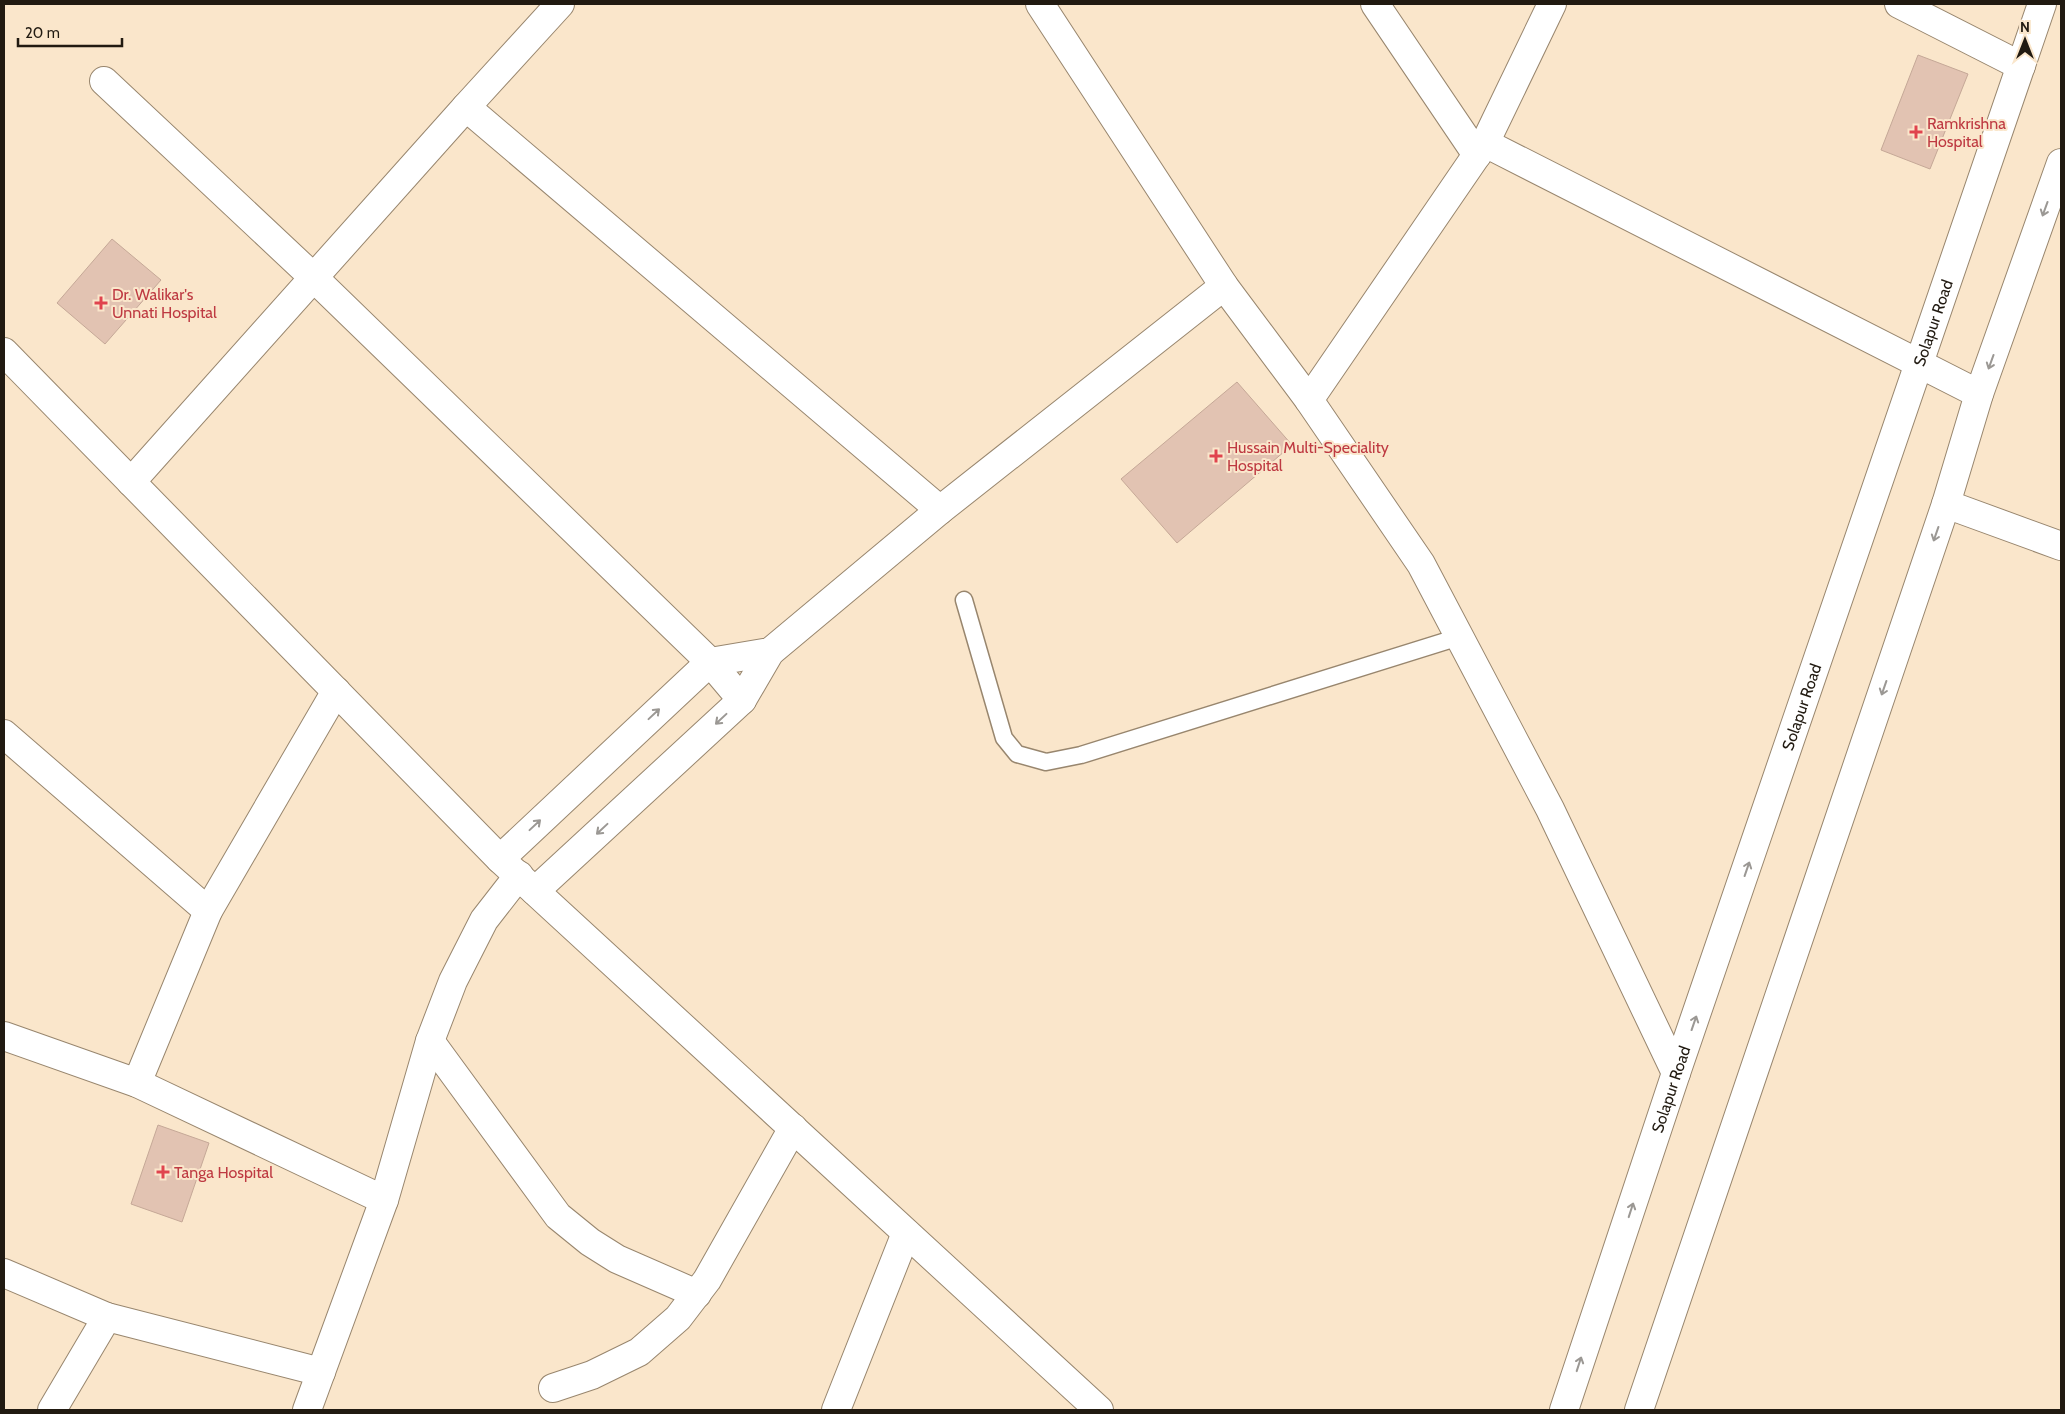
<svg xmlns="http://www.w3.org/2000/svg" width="2065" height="1414" viewBox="0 0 2065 1414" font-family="Cabin,sans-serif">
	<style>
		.building { fill: #e2c3b2; stroke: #c5a897 }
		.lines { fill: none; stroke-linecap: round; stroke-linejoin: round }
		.service-casing { stroke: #98866e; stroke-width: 19 }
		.minor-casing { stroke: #98866e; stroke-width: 30 }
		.tertiary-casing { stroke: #98866e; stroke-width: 30 }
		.primary-casing { stroke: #98866e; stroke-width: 30 }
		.service { stroke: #fff; stroke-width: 16 }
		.minor { stroke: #fff; stroke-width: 28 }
		.tertiary { stroke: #fff; stroke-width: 28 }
		.primary { stroke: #fff; stroke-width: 28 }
		.oneway { stroke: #9b9894 }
		.health-dot { fill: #e0444e; stroke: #fae6cb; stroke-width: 2 }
		.labels { text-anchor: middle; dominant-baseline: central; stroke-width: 4; stroke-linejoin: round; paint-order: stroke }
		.health-label { font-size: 16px; fill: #be3a42; stroke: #fae6cb; text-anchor: start }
		.street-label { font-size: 16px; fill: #211a11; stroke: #fae6cb }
	</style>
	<rect width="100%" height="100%" fill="#fae6cb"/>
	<g class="building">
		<path d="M1918 55 1968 74 1930 169 1881 150Z"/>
		<path d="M112 239 161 280 105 344 57 303Z"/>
		<path d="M1237 382 1292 445 1177 543 1121 479Z"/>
		<path d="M158 1125 209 1143 182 1222 131 1204Z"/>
	</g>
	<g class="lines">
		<defs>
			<path id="service" d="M964 600 1004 738 1017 754 1046 762 1081 755 1459 637"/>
			<g id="minor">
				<path d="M560 4 466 107 940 510"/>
				<path d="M1040 4 1224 286 1309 400 1421 564 1550 809 1676 1073"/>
				<path d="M1375 4 1477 155"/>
				<path d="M1899 4 2021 66"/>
				<path d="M104 81 313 277 710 662 742 700"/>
				<path d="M1485 143 1979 394"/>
				<path d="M1309 400 1485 143 1552 4"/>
				<path d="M131 482 466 107"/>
				<path d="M1946 504 2061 546"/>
				<path d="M4 734 208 911"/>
				<path d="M500 859 710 662 770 652"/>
				<path d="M535 891 742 700 770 652 940 510 1224 286"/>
				<path d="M4 1036 137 1083 384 1200"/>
				<path d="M430 1041 558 1216 590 1242 617 1259 697 1294"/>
				<path d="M137 1083 208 911 336 691"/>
				<path d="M4 1273 107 1317 321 1372"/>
				<path d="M553 1388 592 1375 639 1352 678 1318 707 1280 793 1128"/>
				<path d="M52 1410 107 1317"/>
				<path d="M836 1410 906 1233"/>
			</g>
			<g id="tertiary">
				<path d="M4 352 500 859 1099 1410"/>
				<path d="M307 1410 384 1200 430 1041 453 981 484 920 519 875"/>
			</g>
			<g id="primary">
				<path id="s1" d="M1564 1410 1676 1073 2042 4"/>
				<path d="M1639 1410 1946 504 1979 394 2061 163"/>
			</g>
		</defs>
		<use href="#service" class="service-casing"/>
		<use href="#minor" class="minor-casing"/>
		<use href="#tertiary" class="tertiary-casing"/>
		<use href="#primary" class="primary-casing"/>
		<use href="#service" class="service"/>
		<use href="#minor" class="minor"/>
		<use href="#tertiary" class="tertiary"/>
		<use href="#primary" class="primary"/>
	</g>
	<defs><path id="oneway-shaft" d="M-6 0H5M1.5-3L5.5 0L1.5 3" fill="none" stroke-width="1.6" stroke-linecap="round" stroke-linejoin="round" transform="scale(1.25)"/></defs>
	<g class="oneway">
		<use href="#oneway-shaft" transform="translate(2045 209) rotate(110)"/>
		<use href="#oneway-shaft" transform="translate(1991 362) rotate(110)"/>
		<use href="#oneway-shaft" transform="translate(1936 534) rotate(109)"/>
		<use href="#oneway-shaft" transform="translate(1884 688) rotate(109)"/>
		<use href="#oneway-shaft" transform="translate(654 714) rotate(-43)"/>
		<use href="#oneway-shaft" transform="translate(721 719) rotate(137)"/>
		<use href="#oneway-shaft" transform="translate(535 825) rotate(-43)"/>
		<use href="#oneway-shaft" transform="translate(602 829) rotate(137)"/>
		<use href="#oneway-shaft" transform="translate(1747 869) rotate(-71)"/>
		<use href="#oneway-shaft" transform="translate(1694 1023) rotate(-71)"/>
		<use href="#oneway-shaft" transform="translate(1631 1210) rotate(-72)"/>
		<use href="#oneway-shaft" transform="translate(1579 1364) rotate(-72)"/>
	</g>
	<g class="health-dot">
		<path d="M1913.5 124.5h5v5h5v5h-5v5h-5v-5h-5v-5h5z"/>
		<path d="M98.5 295.5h5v5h5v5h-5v5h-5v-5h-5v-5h5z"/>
		<path d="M1213.5 448.5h5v5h5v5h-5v5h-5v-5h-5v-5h5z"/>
		<path d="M160.5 1164.5h5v5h5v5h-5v5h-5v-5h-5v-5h5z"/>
	</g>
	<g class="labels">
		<g class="health-label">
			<text x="1927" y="123">Ramkrishna<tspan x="1927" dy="18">Hospital</tspan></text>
			<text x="112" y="294">Dr. Walikar's<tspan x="112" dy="18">Unnati Hospital</tspan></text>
			<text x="1227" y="447">Hussain Multi-Speciality<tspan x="1227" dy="18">Hospital</tspan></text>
			<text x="174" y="1172">Tanga Hospital</text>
		</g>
		<g class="street-label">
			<text stroke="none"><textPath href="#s1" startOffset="1148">Solapur Road</textPath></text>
			<text stroke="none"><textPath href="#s1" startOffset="742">Solapur Road</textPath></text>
			<text stroke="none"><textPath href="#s1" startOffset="338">Solapur Road</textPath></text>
		</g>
	</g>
	<rect width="2065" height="1414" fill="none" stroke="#211a11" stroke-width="10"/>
	<g transform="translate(2025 40)" stroke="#fae6cb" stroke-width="4" paint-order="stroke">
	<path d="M0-4L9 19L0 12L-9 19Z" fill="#211a11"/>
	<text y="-8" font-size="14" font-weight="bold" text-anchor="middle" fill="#211a11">N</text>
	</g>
	<path d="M18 38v8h104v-8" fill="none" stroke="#211a11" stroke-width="2.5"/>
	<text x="25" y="38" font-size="15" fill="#211a11" stroke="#fae6cb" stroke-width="4" paint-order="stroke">20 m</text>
</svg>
